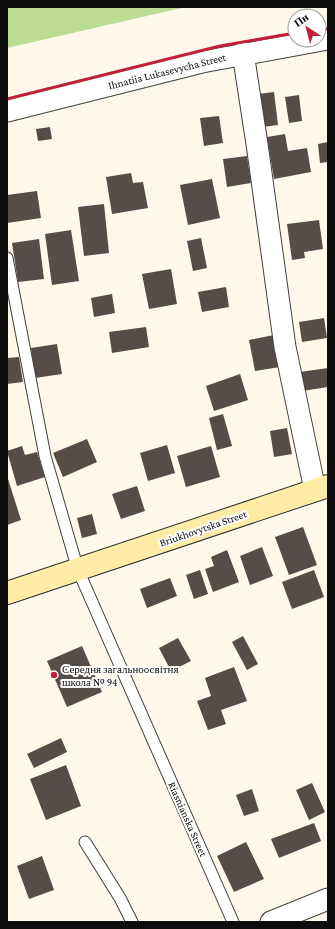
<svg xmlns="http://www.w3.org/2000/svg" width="335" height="929" viewBox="0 0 335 929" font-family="'Crimson Pro',serif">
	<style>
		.forest { fill: #bcdc93 }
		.building { fill: #564c48 }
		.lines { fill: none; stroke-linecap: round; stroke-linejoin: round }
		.lane-casing { stroke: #404040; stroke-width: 13 }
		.street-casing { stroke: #404040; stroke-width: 23 }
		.secondary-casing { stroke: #2f2f2f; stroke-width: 24 }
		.lane { stroke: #fff; stroke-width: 11 }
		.street { stroke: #fff; stroke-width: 21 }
		.secondary { stroke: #ffeca7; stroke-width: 22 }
		.rail { stroke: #c12039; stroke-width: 3 }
		.poi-dot { fill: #c12039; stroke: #fff; stroke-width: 1.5 }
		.labels { text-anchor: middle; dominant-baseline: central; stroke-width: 4; stroke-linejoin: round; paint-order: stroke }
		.street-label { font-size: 11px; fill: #0d0d0d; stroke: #fff }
		.poi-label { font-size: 11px; fill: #0d0d0d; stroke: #fff; text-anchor: start }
	</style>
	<rect width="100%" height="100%" fill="#fff9ec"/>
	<path class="forest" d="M7 7H186L7 48Z"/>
	<g class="building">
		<path d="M274 92 278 125 262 127 258 94Z"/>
		<path d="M299 95 302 121 289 123 285 97Z"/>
		<path d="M219 116 223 143 204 146 200 118Z"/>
		<path d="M50 127 52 139 38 141 36 129Z"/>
		<path d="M285 134 288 151 307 148 311 172 274 179 267 137Z"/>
		<path d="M328 142V162L320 163 318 144Z"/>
		<path d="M247 156 251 183 227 187 223 159Z"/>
		<path d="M131 173 133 183 143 182 148 208 112 214 106 177Z"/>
		<path d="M212 179 220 218 188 225 180 185Z"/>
		<path d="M37 191 41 218 7 223V195Z"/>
		<path d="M104 204 109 253 84 256 78 207Z"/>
		<path d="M319 220 323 249 304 252 305 258 292 260 287 224Z"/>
		<path d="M71 230 79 281 52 285 45 234Z"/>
		<path d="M201 238 207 268 193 271 187 241Z"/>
		<path d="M39 239 44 279 18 282 12 243Z"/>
		<path d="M171 269 177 304 149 309 142 274Z"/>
		<path d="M226 287 229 307 202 312 198 292Z"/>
		<path d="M112 294 115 313 94 317 91 298Z"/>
		<path d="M324 318 327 338 302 342 299 322Z"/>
		<path d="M146 327 149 347 112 353 109 332Z"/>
		<path d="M274 335 280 367 255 371 249 340Z"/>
		<path d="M57 344 62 374 35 378 31 348Z"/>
		<path d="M19 357 23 382 7 384V358Z"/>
		<path d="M328 368V387L302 391 300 372Z"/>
		<path d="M240 374 248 400 214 411 206 386Z"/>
		<path d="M223 414 232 446 217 450 209 418Z"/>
		<path d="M287 428 292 454 274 457 270 431Z"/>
		<path d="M87 439 97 462 63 477 53 453Z"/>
		<path d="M167 445 175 473 148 481 140 453Z"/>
		<path d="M22 446 25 455 37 452 45 477 17 486 7 451Z"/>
		<path d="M211 446 220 477 186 487 177 456Z"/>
		<path d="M8 479 21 520 7 525V480Z"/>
		<path d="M137 486 145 511 121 519 112 494Z"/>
		<path d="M92 514 97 534 82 538 77 518Z"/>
		<path d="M303 527 317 565 289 575 275 537Z"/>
		<path d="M262 547 273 576 250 585 240 556Z"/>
		<path d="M227 550 239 582 213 592 205 569 214 566 211 557Z"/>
		<path d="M200 570 208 594 194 599 186 575Z"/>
		<path d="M314 570 324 597 292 609 282 582Z"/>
		<path d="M170 578 177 596 147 608 140 589Z"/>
		<path d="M243 636 258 664 247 670 232 642Z"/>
		<path d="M178 638 191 661 171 671 159 648Z"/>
		<path d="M82 646 102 692 67 707 47 661Z"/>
		<path d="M234 667 247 701 221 710 226 724 208 730 197 701 211 696 205 678Z"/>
		<path d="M61 738 67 752 34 768 27 754Z"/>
		<path d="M66 765 81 806 46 820 30 779Z"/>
		<path d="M312 783 325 812 309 820 296 790Z"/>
		<path d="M252 789 259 811 244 816 236 795Z"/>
		<path d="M314 823 321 841 279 858 271 839Z"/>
		<path d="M246 842 264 879 234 892 217 856Z"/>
		<path d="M42 856 54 890 29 899 17 866Z"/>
	</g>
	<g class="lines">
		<defs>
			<g id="lane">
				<path d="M7 258 45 456 78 570 233 922"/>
				<path d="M85 842 120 898 132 922"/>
			</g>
			<g id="street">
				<path d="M243 53 257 144 285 347 315 490"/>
				<path d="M7 111 202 62 328 39"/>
				<path d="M271 922 328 899"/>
			</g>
			<path id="secondary" d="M7 593 328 486"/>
		</defs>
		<use href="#lane" class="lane-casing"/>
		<use href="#street" class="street-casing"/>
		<use href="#secondary" class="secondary-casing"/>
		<use href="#lane" class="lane"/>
		<use href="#street" class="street"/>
		<use href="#secondary" class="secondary"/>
		<g class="rail">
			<path d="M319 30 328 29"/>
			<path d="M7 99 220 46 295 33"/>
		</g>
	</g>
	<circle class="poi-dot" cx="54" cy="675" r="4"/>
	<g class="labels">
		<g class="street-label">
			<text transform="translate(167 71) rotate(-14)">Ihnatiia Lukasevycha Street</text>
			<text transform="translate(203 528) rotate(-19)">Briukhovytska Street</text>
			<text transform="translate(188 819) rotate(66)">Riasnianska Street</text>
		</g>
		<g class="poi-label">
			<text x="62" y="669">Середня загальноосвітня<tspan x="62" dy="13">школа № 94</tspan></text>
		</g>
	</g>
	<rect width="335" height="929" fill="none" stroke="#0d0d0d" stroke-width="16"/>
	<g transform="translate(307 28) rotate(324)"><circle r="19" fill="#ffffff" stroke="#9e9e9e"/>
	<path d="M0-3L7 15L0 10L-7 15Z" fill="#c12039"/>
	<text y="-6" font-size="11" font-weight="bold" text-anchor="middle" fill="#0d0d0d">Пн</text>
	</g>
</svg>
